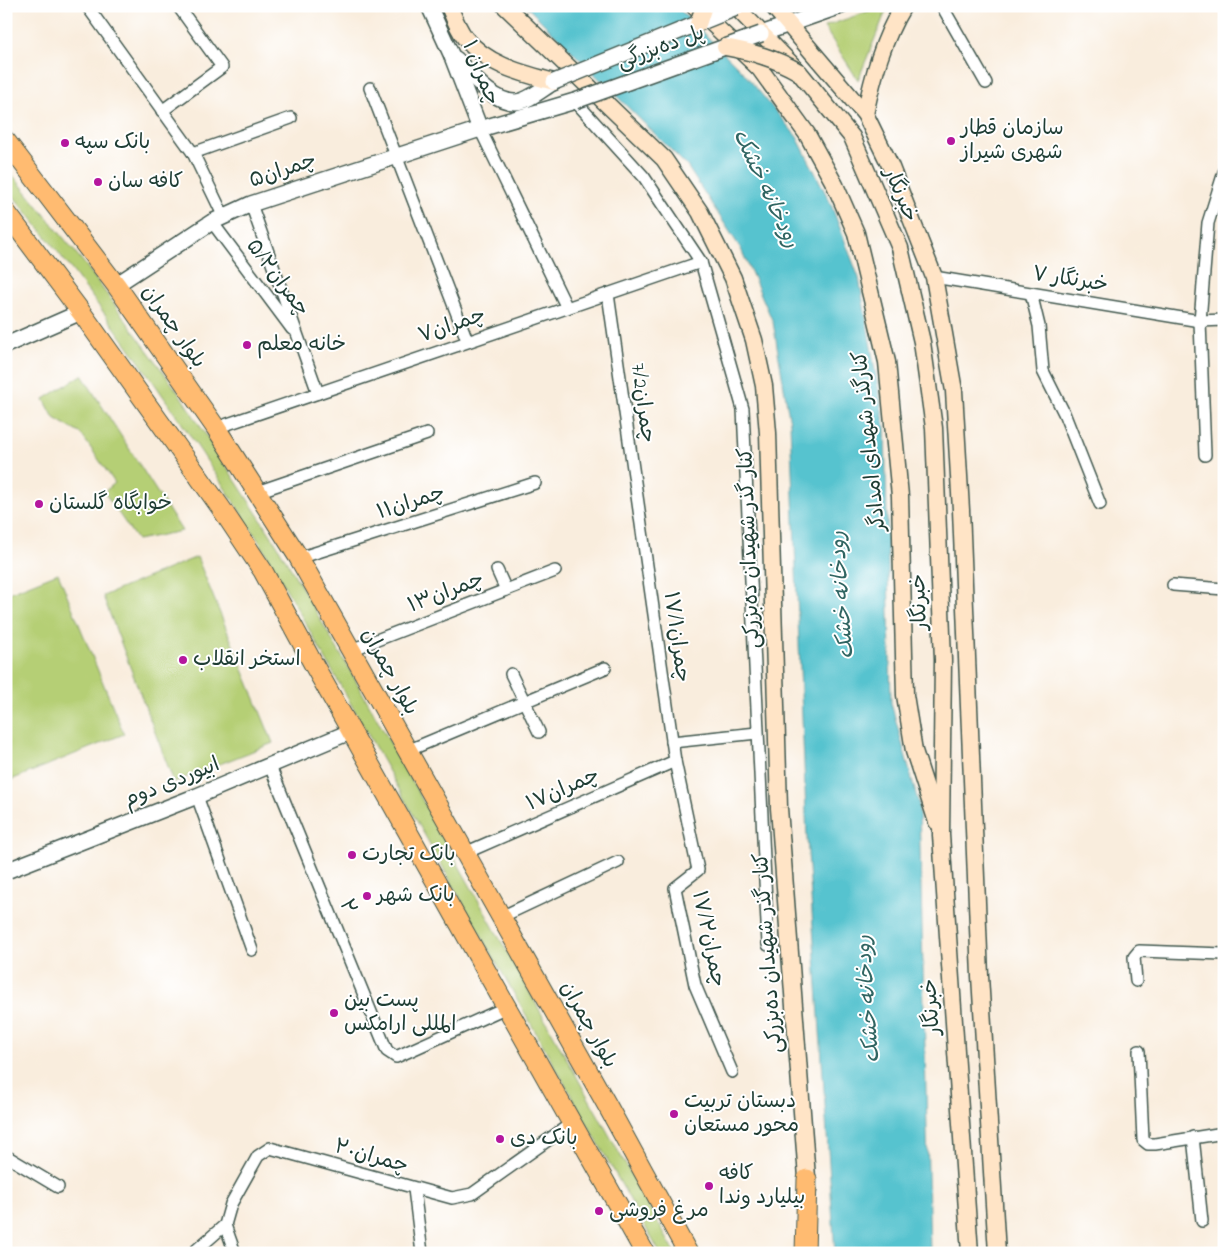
<svg xmlns="http://www.w3.org/2000/svg" width="1230" height="1259" viewBox="0 0 1230 1259" font-family="'Indie Flower','Playpen Sans Arabic',sans-serif">
	<style>
		.green { fill: #b5cf74; stroke: #6a8654 }
		.water { fill: #56c3cf; stroke: #3a8082 }
		.lines { fill: none; stroke-linecap: round; stroke-linejoin: round }
		.minor-casing { stroke: #40574d; stroke-width: 14 }
		.tertiary-casing { stroke: #40574d; stroke-width: 18 }
		.secondary-casing { stroke: #40574d; stroke-width: 19 }
		.primary-casing { stroke: #40574d; stroke-width: 21 }
		.minor { stroke: #fff; stroke-width: 11 }
		.tertiary { stroke: #fff; stroke-width: 15 }
		.secondary { stroke: #ffe4c6; stroke-width: 16 }
		.primary { stroke: #ffbb71; stroke-width: 19 }
		.tertiary-bridge-casing { stroke: #40574d; stroke-width: 18; stroke-linecap: butt }
		.secondary-bridge-casing { stroke: #40574d; stroke-width: 19; stroke-linecap: butt }
		.tertiary-bridge { stroke: #fff; stroke-width: 15 }
		.secondary-bridge { stroke: #ffe4c6; stroke-width: 16 }
		.poi-dot { fill: #b5179e; stroke: #fff; stroke-width: 2 }
		.labels { text-anchor: middle; dominant-baseline: central; stroke-width: 4; stroke-linejoin: round; paint-order: stroke }
		.street-label { font-size: 21px; fill: #1f3d34; stroke: #fff }
		.poi-label { font-size: 21px; fill: #1f3d34; stroke: #fff; text-anchor: start }
		.water-label { font-size: 22px; font-style: italic; fill: #306562; stroke: #fff }
	</style>
	<rect width="100%" height="100%" fill="#fff"/>
	<filter id="ink" filterUnits="userSpaceOnUse"><feTurbulence type="fractalNoise" baseFrequency=".02" numOctaves="2"/><feDisplacementMap in="SourceGraphic" scale="10" xChannelSelector="R" yChannelSelector="G"/><feConvolveMatrix kernelMatrix="1 2 1 2 8 2 1 2 1" color-interpolation-filters="sRGB"/></filter>
	<filter id="wash" filterUnits="userSpaceOnUse"><feTurbulence type="fractalNoise" baseFrequency=".0096" numOctaves="4" result="noise"/><feDisplacementMap in="SourceGraphic" scale="20" xChannelSelector="R" yChannelSelector="G"/><feGaussianBlur stdDeviation="1.12" result="paint"/><feColorMatrix in="noise" values="0 0 0 0 0 0 0 0 0 0 0 0 0 0 0 0 0 1.4 0 .05"/><feComposite in="paint" operator="in"/></filter>
	<g filter="url(#wash)">
		<rect width="100%" height="100%" fill="#f9eddd"/>
		<g class="green">
			<path d="M883 6H888L858 80 824 27Z"/>
			<path d="M6 167 84 263 180 395 276 543 352 674 675 1253H660L262 546C183 421 100 301 6 187Z"/>
			<path d="M82 375 182 531 137 540 104 492 115 483 81 434 54 418 44 399Z"/>
			<path d="M197 557 273 743 174 782 103 596Z"/>
			<path d="M58 573 124 734 6 782V594Z"/>
		</g>
		<path class="water" d="M526 6H676L743 72 797 137 830 202 859 278 885 428 891 703 919 805 930 1253H835L807 838 790 423 773 322 741 249 687 166Z"/>
	</g>
	<g filter="url(#ink)">
		<g class="lines">
			<defs>
				<g id="minor">
					<path d="M87 6 193 153 224 217"/>
					<path d="M942 6 986 83"/>
					<path d="M370 88 467 340"/>
					<path d="M575 101 644 177 701 262 743 409 768 945"/>
					<path d="M162 111 222 67 178 6"/>
					<path d="M480 129 567 308"/>
					<path d="M193 153 291 118"/>
					<path d="M251 204 318 393"/>
					<path d="M212 222 292 329"/>
					<path d="M934 277 1200 321 1224 320"/>
					<path d="M1031 293 1039 326 1043 371 1064 413 1100 504"/>
					<path d="M608 294 675 761 698 870 675 888 695 985 732 1072"/>
					<path d="M216 428 701 262"/>
					<path d="M1205 455 1200 321 1208 223 1224 172"/>
					<path d="M257 492 427 434"/>
					<path d="M299 558 535 483"/>
					<path d="M497 570 506 590"/>
					<path d="M1173 585 1224 589"/>
					<path d="M351 650 555 571"/>
					<path d="M511 674 539 732"/>
					<path d="M672 742 757 733"/>
					<path d="M407 751 605 668"/>
					<path d="M270 766 387 1051 396 1057 507 1007"/>
					<path d="M197 796 252 950"/>
					<path d="M465 853 675 761"/>
					<path d="M501 917 618 862"/>
					<path d="M1136 981 1134 957 1139 951 1224 954"/>
					<path d="M1139 1051 1143 1140 1148 1144H1155L1224 1133"/>
					<path d="M1193 1137 1202 1221"/>
					<path d="M6 1156 58 1187"/>
					<path d="M414 1189 422 1253"/>
					<path d="M225 1225 235 1253"/>
					<path d="M193 1253 225 1225 231 1204 258 1156 270 1148 452 1198 472 1194 572 1123"/>
				</g>
				<g id="tertiary">
					<path d="M429 6 451 54 480 129"/>
					<path d="M761 34 841 6"/>
					<path d="M456 59C471 74 492 102 515 102 528 102 543 88 554 82"/>
					<path d="M116 285 212 222 251 204 480 129 575 101"/>
					<path d="M6 345 81 312"/>
					<path d="M6 871 197 796 352 731"/>
				</g>
				<g id="secondary">
					<path d="M449 6C453 16 458 29 465 38 487 65 521 73 554 82"/>
					<path d="M505 6 664 159 700 212 733 278 754 340 764 386 768 433 779 808 808 1191"/>
					<path d="M694 6 760 69 807 134 835 185 856 233 887 362 900 496 905 695 914 751 937 822"/>
					<path d="M735 6 799 72 852 137 900 248 922 342 934 428 943 660 941 835 970 1253"/>
					<path d="M773 6 865 114 890 165 934 277 954 391 961 510 980 976 997 1253"/>
					<path d="M865 114C873 76 883 39 903 6"/>
				</g>
				<g id="primary">
					<path d="M6 141 116 285 216 428 299 558 607 1105 688 1253"/>
					<path d="M6 212 81 312 221 508 263 571 315 667 645 1253"/>
					<path d="M805 1253 807 1179"/>
				</g>
			</defs>
			<use href="#minor" class="minor-casing"/>
			<use href="#tertiary" class="tertiary-casing"/>
			<use href="#secondary" class="secondary-casing"/>
			<use href="#primary" class="primary-casing"/>
			<use href="#minor" class="minor"/>
			<use href="#tertiary" class="tertiary"/>
			<use href="#secondary" class="secondary"/>
			<use href="#primary" class="primary"/>
			<defs>
				<g id="tertiary-bridge">
					<path d="M554 82 736 8"/>
					<path d="M575 101 761 34"/>
				</g>
				<g id="secondary-bridge">
					<path d="M698 24 704 6"/>
					<path d="M725 47C752 52 775 58 799 72"/>
				</g>
			</defs>
			<use href="#tertiary-bridge" class="tertiary-bridge-casing"/>
			<use href="#secondary-bridge" class="secondary-bridge-casing"/>
			<use href="#tertiary-bridge" class="tertiary-bridge"/>
			<use href="#secondary-bridge" class="secondary-bridge"/>
		</g>
	</g>
	<g class="poi-dot">
		<circle cx="951" cy="141" r="5"/>
		<circle cx="65" cy="143" r="5"/>
		<circle cx="98" cy="182" r="5"/>
		<circle cx="247" cy="345" r="5"/>
		<circle cx="39" cy="504" r="5"/>
		<circle cx="183" cy="660" r="5"/>
		<circle cx="352" cy="855" r="5"/>
		<circle cx="367" cy="896" r="5"/>
		<circle cx="334" cy="1013" r="5"/>
		<circle cx="674" cy="1114" r="5"/>
		<circle cx="500" cy="1139" r="5"/>
		<circle cx="709" cy="1186" r="5"/>
		<circle cx="599" cy="1211" r="5"/>
	</g>
	<g class="labels">
		<g class="street-label">
			<text transform="translate(661 48) rotate(-20)">پل ده‌بزرگی</text>
			<text transform="translate(480 73) rotate(68)">چمران ۱</text>
			<text transform="translate(283 171) rotate(-19)">چمران۵</text>
			<text transform="translate(900 195) rotate(67)">خبرنگار</text>
			<text transform="translate(277 278) rotate(53)">چمران۵/۲</text>
			<text transform="translate(1070 280) rotate(9)">۷ خبرنگار</text>
			<text transform="translate(452 326) rotate(-19)">چمران۷</text>
			<text transform="translate(173 327) rotate(55)">بلوار چمران</text>
			<text transform="translate(642 403) rotate(82)">7/2چمران</text>
			<text transform="translate(870 441) rotate(-96)">کنارگذر شهدای امدادگر</text>
			<text transform="translate(411 503) rotate(-18)">چمران۱۱</text>
			<text transform="translate(750 548) rotate(-92)">کنار گذر شهیدان ده‌بزرکی</text>
			<text transform="translate(446 593) rotate(-21)">چمران۱۳</text>
			<text transform="translate(920 602) rotate(-92)">خبرنگار</text>
			<text transform="translate(676 637) rotate(82)">چمران۱۷/۱</text>
			<text transform="translate(389 672) rotate(61)">بلوار چمران</text>
			<text transform="translate(172 783) rotate(-22)">ابیوردی دوم</text>
			<text transform="translate(563 790) rotate(-24)">چمران۱۷</text>
			<text transform="translate(347 907) rotate(68)">۲</text>
			<text transform="translate(708 939) rotate(78)">چمران۱۷/۲</text>
			<text transform="translate(769 953) rotate(-94)">کنار گذر شهیدان ده‌بزرکی</text>
			<text transform="translate(932 1007) rotate(-94)">خبرنگار</text>
			<text transform="translate(588 1025) rotate(61)">بلوار چمران</text>
			<text transform="translate(371 1157) rotate(16)">چمران۲۰</text>
		</g>
		<g class="poi-label">
			<text x="961" y="129">سازمان قطار<tspan x="961" dy="24">شهری شیراز</tspan></text>
			<text x="75" y="143">بانک سپه</text>
			<text x="108" y="182">کافه سان</text>
			<text x="257" y="345">خانه معلم</text>
			<text x="49" y="504">خوابگاه گلستان</text>
			<text x="193" y="660">استخر انقلاب</text>
			<text x="362" y="855">بانک تجارت</text>
			<text x="377" y="896">بانک شهر</text>
			<text x="344" y="1001">پست بین<tspan x="344" dy="24">المللی ارامکس</tspan></text>
			<text x="684" y="1102">دبستان تربیت<tspan x="684" dy="24">محور مستعان</tspan></text>
			<text x="510" y="1139">بانک دی</text>
			<text x="719" y="1174">کافه<tspan x="719" dy="24">بیلیارد وندا</tspan></text>
			<text x="609" y="1211">مرغ فروشی</text>
		</g>
		<g class="water-label">
			<text transform="translate(765 189) rotate(65)">رودخانه خشک</text>
			<text transform="translate(843 595) rotate(-94)">رودخانه خشک</text>
			<text transform="translate(869 999) rotate(-94)">رودخانه خشک</text>
		</g>
	</g>
	<rect width="1230" height="1259" fill="none" stroke="#fff" stroke-width="25"/>
</svg>
